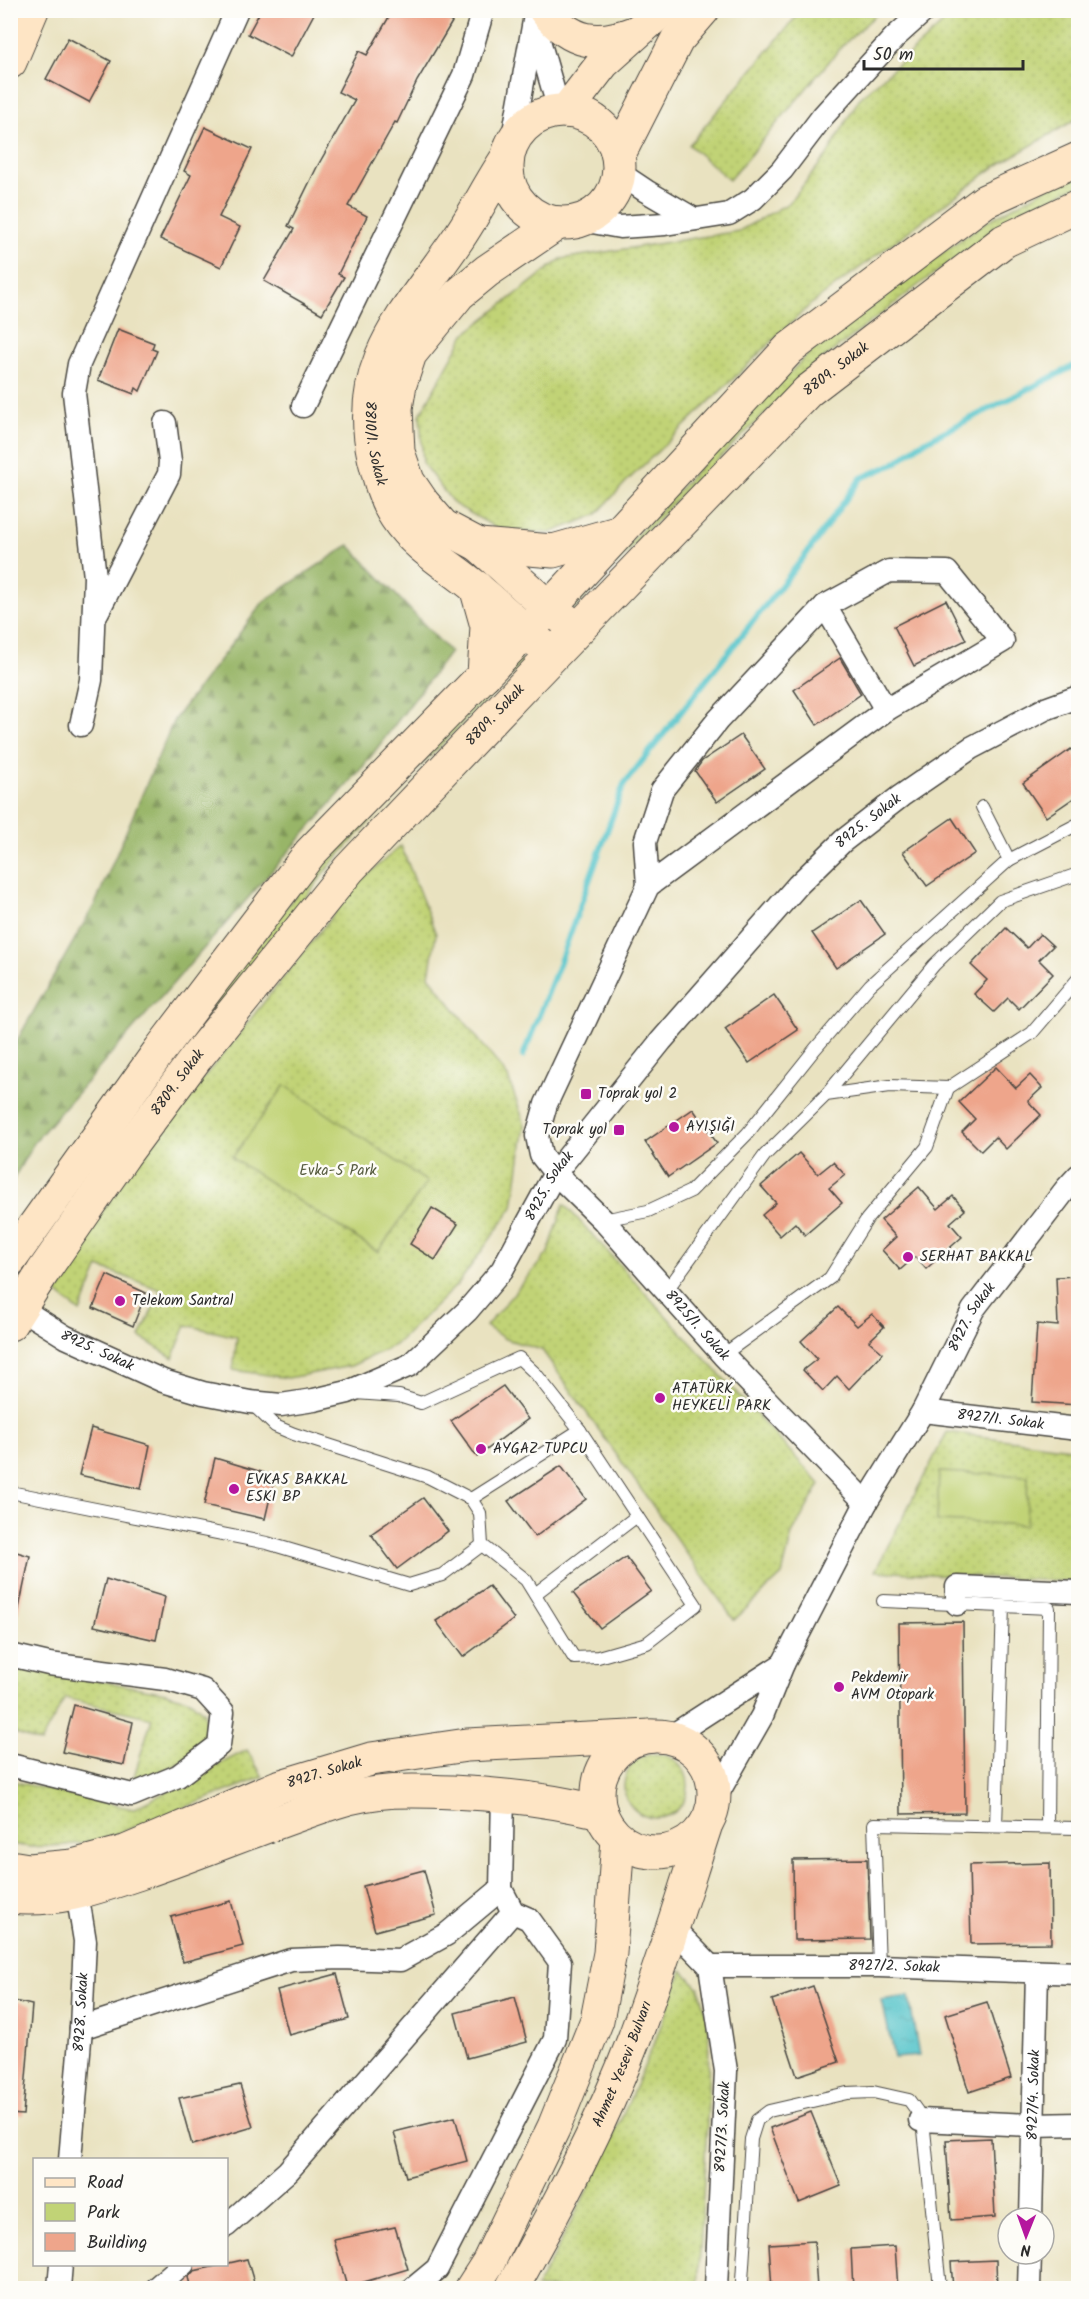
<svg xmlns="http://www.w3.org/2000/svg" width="1089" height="2299" viewBox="0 0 1089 2299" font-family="Kalam,sans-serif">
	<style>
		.green { fill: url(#green-dots); stroke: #767f50; stroke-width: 1.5 }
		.forest { fill: url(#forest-firs); stroke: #627049; stroke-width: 1.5 }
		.pitch { fill: #c1d376; stroke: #767f50; stroke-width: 1.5 }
		.water { fill: url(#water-ripples); stroke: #41787b; stroke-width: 1.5 }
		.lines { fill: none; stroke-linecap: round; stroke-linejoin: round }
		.stream { stroke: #57c5cb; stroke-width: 6 }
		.building { fill: #eea58b }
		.lane-casing { stroke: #484641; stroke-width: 14 }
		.street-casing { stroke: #484641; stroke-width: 25 }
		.secondary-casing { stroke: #484641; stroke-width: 35 }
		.lane { stroke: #fff; stroke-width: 12 }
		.street { stroke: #fff; stroke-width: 22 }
		.secondary { stroke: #fee5c5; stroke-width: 33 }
		.poi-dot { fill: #b5179e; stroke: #fdfcf7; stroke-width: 2 }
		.labels { text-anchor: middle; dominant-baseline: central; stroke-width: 5; stroke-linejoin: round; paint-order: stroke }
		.street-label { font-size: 15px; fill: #2b2b2b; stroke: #fdfcf7 }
		.poi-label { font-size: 15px; fill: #2b2b2b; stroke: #fdfcf7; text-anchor: start }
		.park-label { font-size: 15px; fill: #585d42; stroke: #fdfcf7 }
	</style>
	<defs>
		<pattern id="green-dots" width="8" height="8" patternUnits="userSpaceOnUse" patternTransform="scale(1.5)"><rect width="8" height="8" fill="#c1d376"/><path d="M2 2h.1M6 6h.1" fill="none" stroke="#a6b566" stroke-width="1.8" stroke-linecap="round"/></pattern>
		<pattern id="forest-firs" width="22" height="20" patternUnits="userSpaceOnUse" patternTransform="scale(1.5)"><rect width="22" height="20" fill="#98b567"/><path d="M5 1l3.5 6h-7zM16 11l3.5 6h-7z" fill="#7c9355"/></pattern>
		<pattern id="water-ripples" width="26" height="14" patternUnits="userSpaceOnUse" patternTransform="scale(1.5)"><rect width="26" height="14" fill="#57c5cb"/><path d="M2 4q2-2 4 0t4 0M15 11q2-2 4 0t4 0" fill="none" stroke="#4ca9ae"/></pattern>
	</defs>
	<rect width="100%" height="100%" fill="#fdfcf7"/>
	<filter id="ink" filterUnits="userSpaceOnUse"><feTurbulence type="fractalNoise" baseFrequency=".0167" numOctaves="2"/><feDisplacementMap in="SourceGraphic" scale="12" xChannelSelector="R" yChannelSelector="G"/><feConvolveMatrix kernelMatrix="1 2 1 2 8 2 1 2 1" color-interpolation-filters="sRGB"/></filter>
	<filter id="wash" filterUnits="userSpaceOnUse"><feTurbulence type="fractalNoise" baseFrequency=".008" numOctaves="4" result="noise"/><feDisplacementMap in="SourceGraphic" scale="24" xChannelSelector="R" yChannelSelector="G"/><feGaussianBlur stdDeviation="1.35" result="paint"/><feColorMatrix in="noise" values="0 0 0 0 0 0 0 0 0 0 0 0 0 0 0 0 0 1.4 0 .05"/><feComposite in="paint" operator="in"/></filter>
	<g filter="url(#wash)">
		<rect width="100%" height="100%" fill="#e9e2c0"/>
		<g class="green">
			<path d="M801 11H880L843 45 729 180 689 145Z"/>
			<path d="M957 11H1078V118L993 168 810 305 626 482 596 515 550 533 500 530 454 504 423 464 420 415 465 334 561 259 739 231 789 203 827 155 859 99Z"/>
			<path d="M1078 174V186L1023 211 925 280 815 365 670 506 575 610 570 607 762 400 813 350 919 270 981 225 1050 186Z"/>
			<path d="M518 658 524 663 413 773 333 862 255 963 29 1271 21 1265 78 1180 330 850Z"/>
			<path d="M401 846 436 934 429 976 508 1077 525 1125 513 1207 458 1284 395 1345 351 1366 288 1378 233 1370 237 1337 186 1325 173 1358 140 1337 161 1290 99 1267 80 1312 50 1287 126 1176 360 881Z"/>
			<path d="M564 1204 820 1484 792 1534 782 1575 734 1620 542 1350 505 1339 486 1326 548 1253Z"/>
			<path d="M947 1432 1078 1449V1582L875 1571Z"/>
			<path d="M10 1664 166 1693 190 1700 204 1712 207 1735 183 1762 132 1783 152 1718 65 1698 40 1743 12 1732 14 1686 11 1684Z"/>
			<path d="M247 1750 263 1777 98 1841 65 1845 31 1847 11 1844V1781L133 1809Z"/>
			<circle cx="656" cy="1786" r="32"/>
			<path d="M682 1970 699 1988 709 2022 708 2104 698 2288H536C593 2184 642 2082 682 1970Z"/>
		</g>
		<path class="forest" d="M349 545 450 652 362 768 35 1141 11 1183V1051L96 902 174 720 264 601Z"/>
		<g class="pitch">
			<path d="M285 1085 427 1182 378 1252 232 1158Z"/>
			<path d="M939 1472 1028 1476 1026 1525 937 1521Z"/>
		</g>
		<path class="water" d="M909 1996 919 2056 894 2058 882 2000Z"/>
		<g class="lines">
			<path class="stream" d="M523 1056 558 967 624 784 807 553 861 478 894 464 920 444 1078 364"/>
		</g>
		<g id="blocks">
			<g class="building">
				<path d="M261 10H316L291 57 248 34Z"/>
				<path d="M393 10H453L447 20 452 22 417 81 397 123 395 122 348 206 367 216 338 274 344 277 322 314 264 281 294 229 288 226 317 167 355 100 338 92 359 51 367 55Z"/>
				<path d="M68 38 111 61 89 102 46 79Z"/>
				<path d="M205 127 252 149 219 217 240 227 221 267 160 239 191 175 184 171Z"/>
				<path d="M118 329 154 343 152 349 157 351 140 391 136 388 134 394 98 380Z"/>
				<path d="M946 600 966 640 914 666 894 626Z"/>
				<path d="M840 658 861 694 817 725 794 690Z"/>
				<path d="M741 735 765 769 717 802 695 771 702 761Z"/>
				<path d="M1071 749 1078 760V795L1046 817 1023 783Z"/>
				<path d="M952 818 975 853 927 886 903 852Z"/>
				<path d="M861 900 885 934 836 968 812 933Z"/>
				<path d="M1006 928 1027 948 1040 934 1053 946 1039 960 1053 974 1019 1009 1008 998 994 1012 974 994 987 980 971 965Z"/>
				<path d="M774 995 798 1030 749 1063 725 1029Z"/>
				<path d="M996 1067 1016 1088 1030 1075 1042 1088 1028 1101 1041 1115 1006 1149 995 1137 981 1151 962 1132 975 1119 959 1102Z"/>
				<path d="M693 1109 717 1143 668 1177 645 1142Z"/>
				<path d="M799 1153 818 1174 833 1162 845 1175 829 1188 842 1203 805 1235 795 1223 780 1236 762 1215 776 1203 761 1186Z"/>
				<path d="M919 1187 938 1209 953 1196 965 1210 950 1223 962 1237 926 1269 915 1257 900 1270 882 1250 896 1237 881 1220Z"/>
				<path d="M432 1208 458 1224 435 1260 410 1244Z"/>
				<path d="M107 1275 146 1293 133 1326 93 1308Z"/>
				<path d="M1078 1276V1405L1032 1402 1037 1324 1058 1326 1056 1277Z"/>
				<path d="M838 1307 857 1326 872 1314 884 1327 869 1341 883 1353 849 1389 837 1376 823 1391 803 1370 817 1359 801 1341Z"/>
				<path d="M503 1386 528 1419 477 1457 451 1421Z"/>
				<path d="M91 1428 150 1445 141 1489 79 1475Z"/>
				<path d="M215 1458 275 1476 265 1519 204 1505Z"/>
				<path d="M561 1466 586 1499 535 1537 508 1501Z"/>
				<path d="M423 1498 448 1531 397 1569 371 1534Z"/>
				<path d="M10 1550 30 1556 18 1613H10Z"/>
				<path d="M626 1557 651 1591 600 1628 573 1593Z"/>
				<path d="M106 1579 165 1597 156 1640 94 1626Z"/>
				<path d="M489 1586 514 1619 463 1657 436 1621Z"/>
				<path d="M963 1622 965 1813 901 1814 899 1623Z"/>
				<path d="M74 1705 133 1722 124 1765 62 1752Z"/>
				<path d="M867 1859 870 1939 794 1940 793 1860Z"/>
				<path d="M1050 1863 1051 1943 971 1944 969 1865Z"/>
				<path d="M424 1870 436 1915 375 1931 363 1886Z"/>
				<path d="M231 1901 243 1946 183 1962 171 1917Z"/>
				<path d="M337 1974 349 2019 289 2035 277 1990Z"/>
				<path d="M813 1986 839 2062 797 2076 772 2000Z"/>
				<path d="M515 1997 527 2042 467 2058 455 2013Z"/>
				<path d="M10 2000 32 2005 23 2115 10 2114Z"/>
				<path d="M987 2002 1011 2078 969 2092 945 2015Z"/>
				<path d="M240 2085 253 2127 192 2145 179 2098Z"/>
				<path d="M811 2112 841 2186 799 2203 770 2128Z"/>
				<path d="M455 2117 467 2161 406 2177 394 2132Z"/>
				<path d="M991 2138 995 2217 951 2220 946 2140Z"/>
				<path d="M395 2227 408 2269 347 2287 334 2240Z"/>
				<path d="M814 2241 817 2289H772L769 2244Z"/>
				<path d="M895 2246 898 2289H853L851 2249Z"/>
				<path d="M247 2259 256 2289H191L188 2277 194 2271Z"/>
				<path d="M996 2260 997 2289H953L951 2262Z"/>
			</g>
		</g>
	</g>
	<g filter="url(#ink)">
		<use href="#blocks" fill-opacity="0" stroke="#484641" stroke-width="1.5"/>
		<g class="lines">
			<defs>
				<g id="lane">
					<path d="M1009 860 1078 824"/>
					<path d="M826 1095 934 965 1000 901 1078 874"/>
					<path d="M603 1220 648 1211 691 1191 747 1134 815 1049 870 985 1009 860 982 807"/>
					<path d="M667 1290 765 1155 826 1095 890 1086 948 1088 1032 1033 1078 979"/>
					<path d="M723 1355 830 1278 867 1219 927 1147 948 1088"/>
					<path d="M252 1404 275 1426 294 1434 428 1477 471 1499 480 1513 482 1545 526 1580 574 1658 598 1657 647 1643 696 1605 580 1430 536 1374 519 1358 421 1403 399 1396 355 1393"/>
					<path d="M10 1492 267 1543 409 1585 442 1575 482 1545"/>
					<path d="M471 1499 580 1430"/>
					<path d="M535 1594 637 1516"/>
					<path d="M883 1601 1049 1608 1047 1827"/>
					<path d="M996 1826 1003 1606"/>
					<path d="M879 1966 874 1824 1078 1828"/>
					<path d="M742 2281 751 2139 757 2120 769 2111 847 2093 873 2092 909 2100 917 2111 924 2130 940 2288"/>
				</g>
				<g id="street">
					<path d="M536 30 559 110"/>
					<path d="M512 143 536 10"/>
					<path d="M619 173 646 191 694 219"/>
					<path d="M581 220 620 227 665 224 729 214 753 199 782 170 823 116 895 37 925 10"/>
					<path d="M303 406 464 75 483 10"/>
					<path d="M825 606 886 710"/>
					<path d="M97 613 169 474 170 461 165 423"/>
					<path d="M81 725 91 680 95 577 74 393 79 364 237 10"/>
					<path id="s1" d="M648 886 886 710 1003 641 947 572 889 571 825 606 718 720 662 790 645 842 648 886 546 1104 537 1136 541 1155 555 1173 603 1220 723 1355 866 1503"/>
					<path id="s2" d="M10 1302 66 1337 163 1381 203 1393 250 1402 281 1405 314 1400 348 1392 410 1365 467 1311 502 1270 555 1173 661 1041 798 885 843 841 901 796 971 748 1045 709 1078 697"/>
					<path id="s3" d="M923 1411 1078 1429"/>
					<path d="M957 1604V1587L1078 1592"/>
					<path d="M10 1655 49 1664 165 1679 203 1690 223 1712 219 1745 178 1776 132 1795 10 1765"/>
					<path d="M670 1737 783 1664"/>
					<path id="s4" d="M714 1800 762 1716 783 1664 866 1503 923 1411 973 1310 1066 1189 1078 1176"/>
					<path d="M673 1928 710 1966"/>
					<path id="s5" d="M710 1966H879L1078 1973"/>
					<path d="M710 1966 726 2071 716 2288"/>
					<path d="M81 2028 291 1960 340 1958 400 1960 447 1934 501 1889 503 1794"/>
					<path d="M920 2120 1033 2125 1078 2124"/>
					<path id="s6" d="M70 2160 81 2028 85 1941 75 1880"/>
					<path id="s7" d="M1031 2218 1037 1972"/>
					<path d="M226 2226 288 2171 513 1912"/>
					<path d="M59 2288 61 2264"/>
					<path d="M156 2288 183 2264"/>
					<path d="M414 2288 437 2269 555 2039 560 1962 529 1919 513 1912 501 1889"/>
					<path d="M1029 2288 1030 2254"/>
				</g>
				<g id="secondary">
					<path d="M545 10C571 44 598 47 636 32"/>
					<path d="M10 62 32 10"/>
					<circle cx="563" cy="167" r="56"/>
					<path d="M566 111 603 63 662 10"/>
					<path d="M618 156 677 40 703 10"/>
					<path id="s8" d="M507 158C489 185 475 214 457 240 408 312 353 362 374 457 379 477 384 499 396 517 415 546 447 564 474 586 498 605 519 627 543 646"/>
					<path d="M558 223 487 271 459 294 410 354 400 384 396 408 398 452 408 481 423 503 443 526 479 545 549 608 567 621"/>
					<path d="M479 545 553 551 617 533"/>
					<path d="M476 587 487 626 484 675"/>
					<path d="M10 1260 160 1050 310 853 549 608 789 349 985 201 1078 159"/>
					<path id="s9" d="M10 1324 43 1272 124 1155 196 1058 349 869 528 681 808 391 1004 241 1078 206"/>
					<circle cx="656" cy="1794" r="58"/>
					<path id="s10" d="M10 1867 29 1870 73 1866 125 1852 278 1787 371 1759 467 1745 651 1736"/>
					<path d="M10 1897C60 1902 98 1887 143 1872 207 1850 271 1823 335 1802 376 1789 411 1790 452 1792 503 1794 551 1800 601 1812"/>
					<path d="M472 2288 488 2263 554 2127 597 2020 610 1953 618 1839"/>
					<path id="s11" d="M512 2288C557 2208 601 2126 634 2039 660 1970 682 1898 705 1827"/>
				</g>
			</defs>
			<use href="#lane" class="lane-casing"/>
			<use href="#street" class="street-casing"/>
			<use href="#secondary" class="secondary-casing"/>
			<use href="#lane" class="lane"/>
			<use href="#street" class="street"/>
			<use href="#secondary" class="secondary"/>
		</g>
	</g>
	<g class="poi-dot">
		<rect x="580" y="1088" width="12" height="12" rx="3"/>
		<circle cx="674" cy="1127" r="6"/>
		<rect x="613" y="1124" width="12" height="12" rx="3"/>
		<circle cx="908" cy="1257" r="6"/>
		<circle cx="120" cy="1301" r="6"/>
		<circle cx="660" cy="1398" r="6"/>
		<circle cx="481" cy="1449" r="6"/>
		<circle cx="234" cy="1489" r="6"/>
		<circle cx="839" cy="1687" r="6"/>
	</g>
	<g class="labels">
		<g class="street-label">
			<text stroke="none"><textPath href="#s9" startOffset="1266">8809. Sokak</textPath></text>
			<text stroke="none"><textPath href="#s8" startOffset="324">8810/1. Sokak</textPath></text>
			<text stroke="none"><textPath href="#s9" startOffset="780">8809. Sokak</textPath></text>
			<text stroke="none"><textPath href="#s2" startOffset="1144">8925. Sokak</textPath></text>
			<text stroke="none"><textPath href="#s9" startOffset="294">8809. Sokak</textPath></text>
			<text stroke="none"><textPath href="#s2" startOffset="658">8925. Sokak</textPath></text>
			<text stroke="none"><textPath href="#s4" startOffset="548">8927. Sokak</textPath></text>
			<text stroke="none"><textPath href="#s1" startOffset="1521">8925/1. Sokak</textPath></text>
			<text stroke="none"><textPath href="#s2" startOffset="100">8925. Sokak</textPath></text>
			<text stroke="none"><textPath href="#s3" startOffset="78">8927/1. Sokak</textPath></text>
			<text stroke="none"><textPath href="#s10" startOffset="332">8927. Sokak</textPath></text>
			<text stroke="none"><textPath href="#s5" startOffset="184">8927/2. Sokak</textPath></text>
			<text stroke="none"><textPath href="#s6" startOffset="148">8928. Sokak</textPath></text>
			<text stroke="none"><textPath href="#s11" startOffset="250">Ahmet Yesevi Bulvarı</textPath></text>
			<text stroke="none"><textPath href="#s7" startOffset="123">8927/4. Sokak</textPath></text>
			<text transform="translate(723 2127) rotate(-87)">8927/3. Sokak</text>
		</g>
		<g class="poi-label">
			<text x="598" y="1094">Toprak yol 2</text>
			<text x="686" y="1127">AYIŞIĞI</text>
			<text x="607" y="1130" text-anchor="end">Toprak yol</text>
			<text x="920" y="1257">SERHAT BAKKAL</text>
			<text x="132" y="1301">Telekom Santral</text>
			<text x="672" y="1389">ATATÜRK<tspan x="672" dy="17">HEYKELİ PARK</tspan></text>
			<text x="493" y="1449">AYGAZ TUPCU</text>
			<text x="246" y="1480">EVKA5 BAKKAL<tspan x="246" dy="17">ESKI BP</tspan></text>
			<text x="851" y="1678">Pekdemir<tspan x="851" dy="17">AVM Otopark</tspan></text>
		</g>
		<g class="park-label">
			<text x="338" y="1171">Evka-5 Park</text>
		</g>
	</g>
	<rect width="1089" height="2299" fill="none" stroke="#fdfcf7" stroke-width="36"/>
	<rect x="33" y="2158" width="195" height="108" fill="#fdfcf7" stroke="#a9a8a5" stroke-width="1.5"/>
	<rect x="45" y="2178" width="30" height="9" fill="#fee5c5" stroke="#a9a8a5" stroke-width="1.5"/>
	<text x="87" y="2188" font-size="18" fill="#2b2b2b">Road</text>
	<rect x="45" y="2203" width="30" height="18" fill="#c1d376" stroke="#a9a8a5" stroke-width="1.5"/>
	<text x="87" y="2218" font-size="18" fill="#2b2b2b">Park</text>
	<rect x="45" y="2233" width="30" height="18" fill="#eea58b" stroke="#a9a8a5" stroke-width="1.5"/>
	<text x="87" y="2248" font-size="18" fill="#2b2b2b">Building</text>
	<g transform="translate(1026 2236) rotate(181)"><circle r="28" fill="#fdfcf7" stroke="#a9a8a5" stroke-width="1.5"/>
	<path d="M0-4.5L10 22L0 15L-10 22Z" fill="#b5179e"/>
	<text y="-9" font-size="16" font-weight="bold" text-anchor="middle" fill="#2b2b2b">N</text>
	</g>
	<path d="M864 60v9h159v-9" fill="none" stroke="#2b2b2b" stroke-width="3"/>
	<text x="873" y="60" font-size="18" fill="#2b2b2b" stroke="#fdfcf7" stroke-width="4.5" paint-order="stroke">50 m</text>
</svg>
